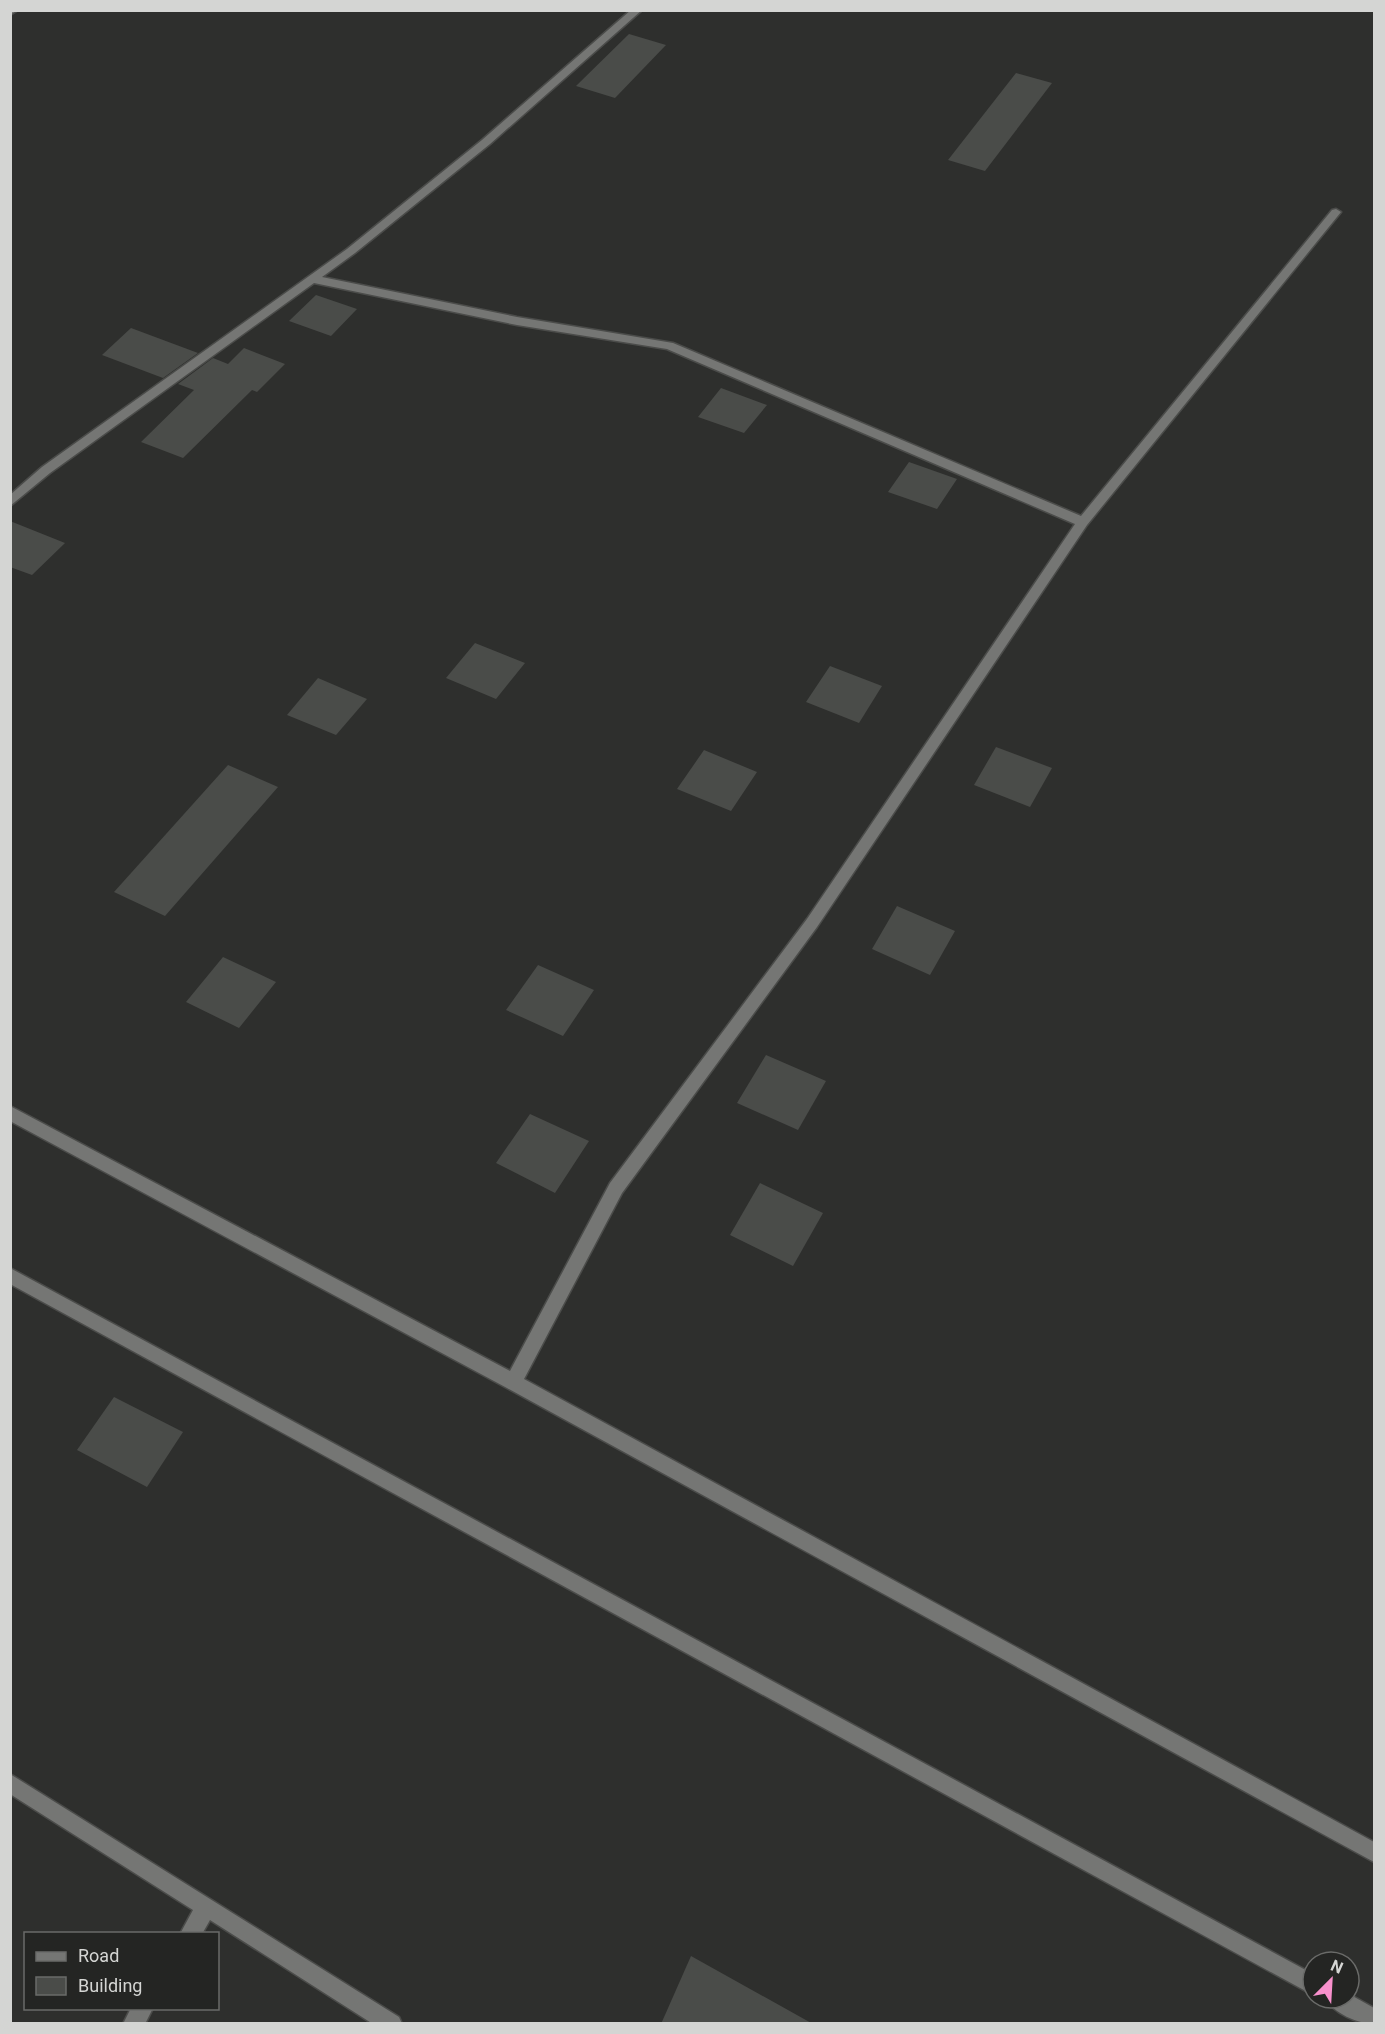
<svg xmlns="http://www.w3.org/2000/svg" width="1385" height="2034" viewBox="0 0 1385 2034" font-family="Roboto,sans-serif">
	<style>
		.building { fill: #4a4c49 }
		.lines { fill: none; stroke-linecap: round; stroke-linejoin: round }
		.minor-casing { stroke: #4b4c4a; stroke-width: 3 }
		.minor { fill: #757674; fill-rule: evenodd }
	</style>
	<rect width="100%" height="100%" fill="#2e2f2d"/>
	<g class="building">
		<path d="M629 34 666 45 615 98 576 86Z"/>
		<path d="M1016 73 1052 83 985 171 948 160Z"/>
		<path d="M316 295 357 309 331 336 289 321Z"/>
		<path d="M131 328 198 353 163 378 102 355Z"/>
		<path d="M244 348 285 364 257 392 252 390 183 458 141 442 194 390 178 384 213 358 228 364Z"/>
		<path d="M721 388 767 405 744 433 698 417Z"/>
		<path d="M909 462 957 479 937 509 888 492Z"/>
		<path d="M10 521 65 543 32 575 10 567Z"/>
		<path d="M475 643 525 663 496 699 446 678Z"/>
		<path d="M830 666 882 686 859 723 806 702Z"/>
		<path d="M318 678 367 699 336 735 287 715Z"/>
		<path d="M996 747 1052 768 1030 807 974 785Z"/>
		<path d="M704 750 757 772 731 811 677 789Z"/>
		<path d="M228 765 278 787 165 916 114 892Z"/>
		<path d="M897 906 955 931 930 975 872 949Z"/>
		<path d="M223 957 276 982 239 1028 186 1002Z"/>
		<path d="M538 965 594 990 563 1036 506 1010Z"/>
		<path d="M766 1055 826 1081 798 1130 737 1103Z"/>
		<path d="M530 1114 589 1141 555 1193 496 1163Z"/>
		<path d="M760 1183 823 1213 793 1266 730 1235Z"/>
		<path d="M114 1397 183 1432 147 1487 77 1450Z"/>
		<path d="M691 1956 813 2024H661Z"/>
	</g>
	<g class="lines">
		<defs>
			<g id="minor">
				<path d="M10 10H18L10 15Z"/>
				<path d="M631 10H642L490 144 355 253 322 277 517 317 673 343 1081 516 1332 210 1336 209 1341 212 1087 525 817 927 622 1193 524 1379 1374 1842V1862L507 1388 10 1121V1106L510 1371 610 1183 807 919 1075 524 667 349 517 325 314 283 50 473 10 506V495L42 467 347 249 482 140Z"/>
				<path d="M10 1268 1313 1974V1995L10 1284Z"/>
				<path d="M10 1774 399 2017 402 2024H373L210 1920 202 1934H180L193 1910 10 1794Z"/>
				<path d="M1349 1994 1374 2008V2024C1359 2024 1332 2013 1326 1998H1349Z"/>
				<path d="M131 2008H153L145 2024H123Z"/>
			</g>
		</defs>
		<use href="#minor" class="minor-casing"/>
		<use href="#minor" class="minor"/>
	</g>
	<rect width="1385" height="2034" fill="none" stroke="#d4d5d3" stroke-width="24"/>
	<rect x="24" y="1932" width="195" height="78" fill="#242523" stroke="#6a6b69" stroke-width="1.5"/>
	<rect x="36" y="1952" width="30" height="9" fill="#757674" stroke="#6a6b69" stroke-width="1.5"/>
	<text x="78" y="1962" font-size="18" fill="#d4d5d3">Road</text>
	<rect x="36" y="1977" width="30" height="18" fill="#4a4c49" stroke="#6a6b69" stroke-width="1.5"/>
	<text x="78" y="1992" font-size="18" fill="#d4d5d3">Building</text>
	<g transform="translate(1331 1980) rotate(24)"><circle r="28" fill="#242523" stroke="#6a6b69" stroke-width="1.5"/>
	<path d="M0-4.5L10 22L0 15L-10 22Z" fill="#f890cc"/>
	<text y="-9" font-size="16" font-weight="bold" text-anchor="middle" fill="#d4d5d3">N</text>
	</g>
</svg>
